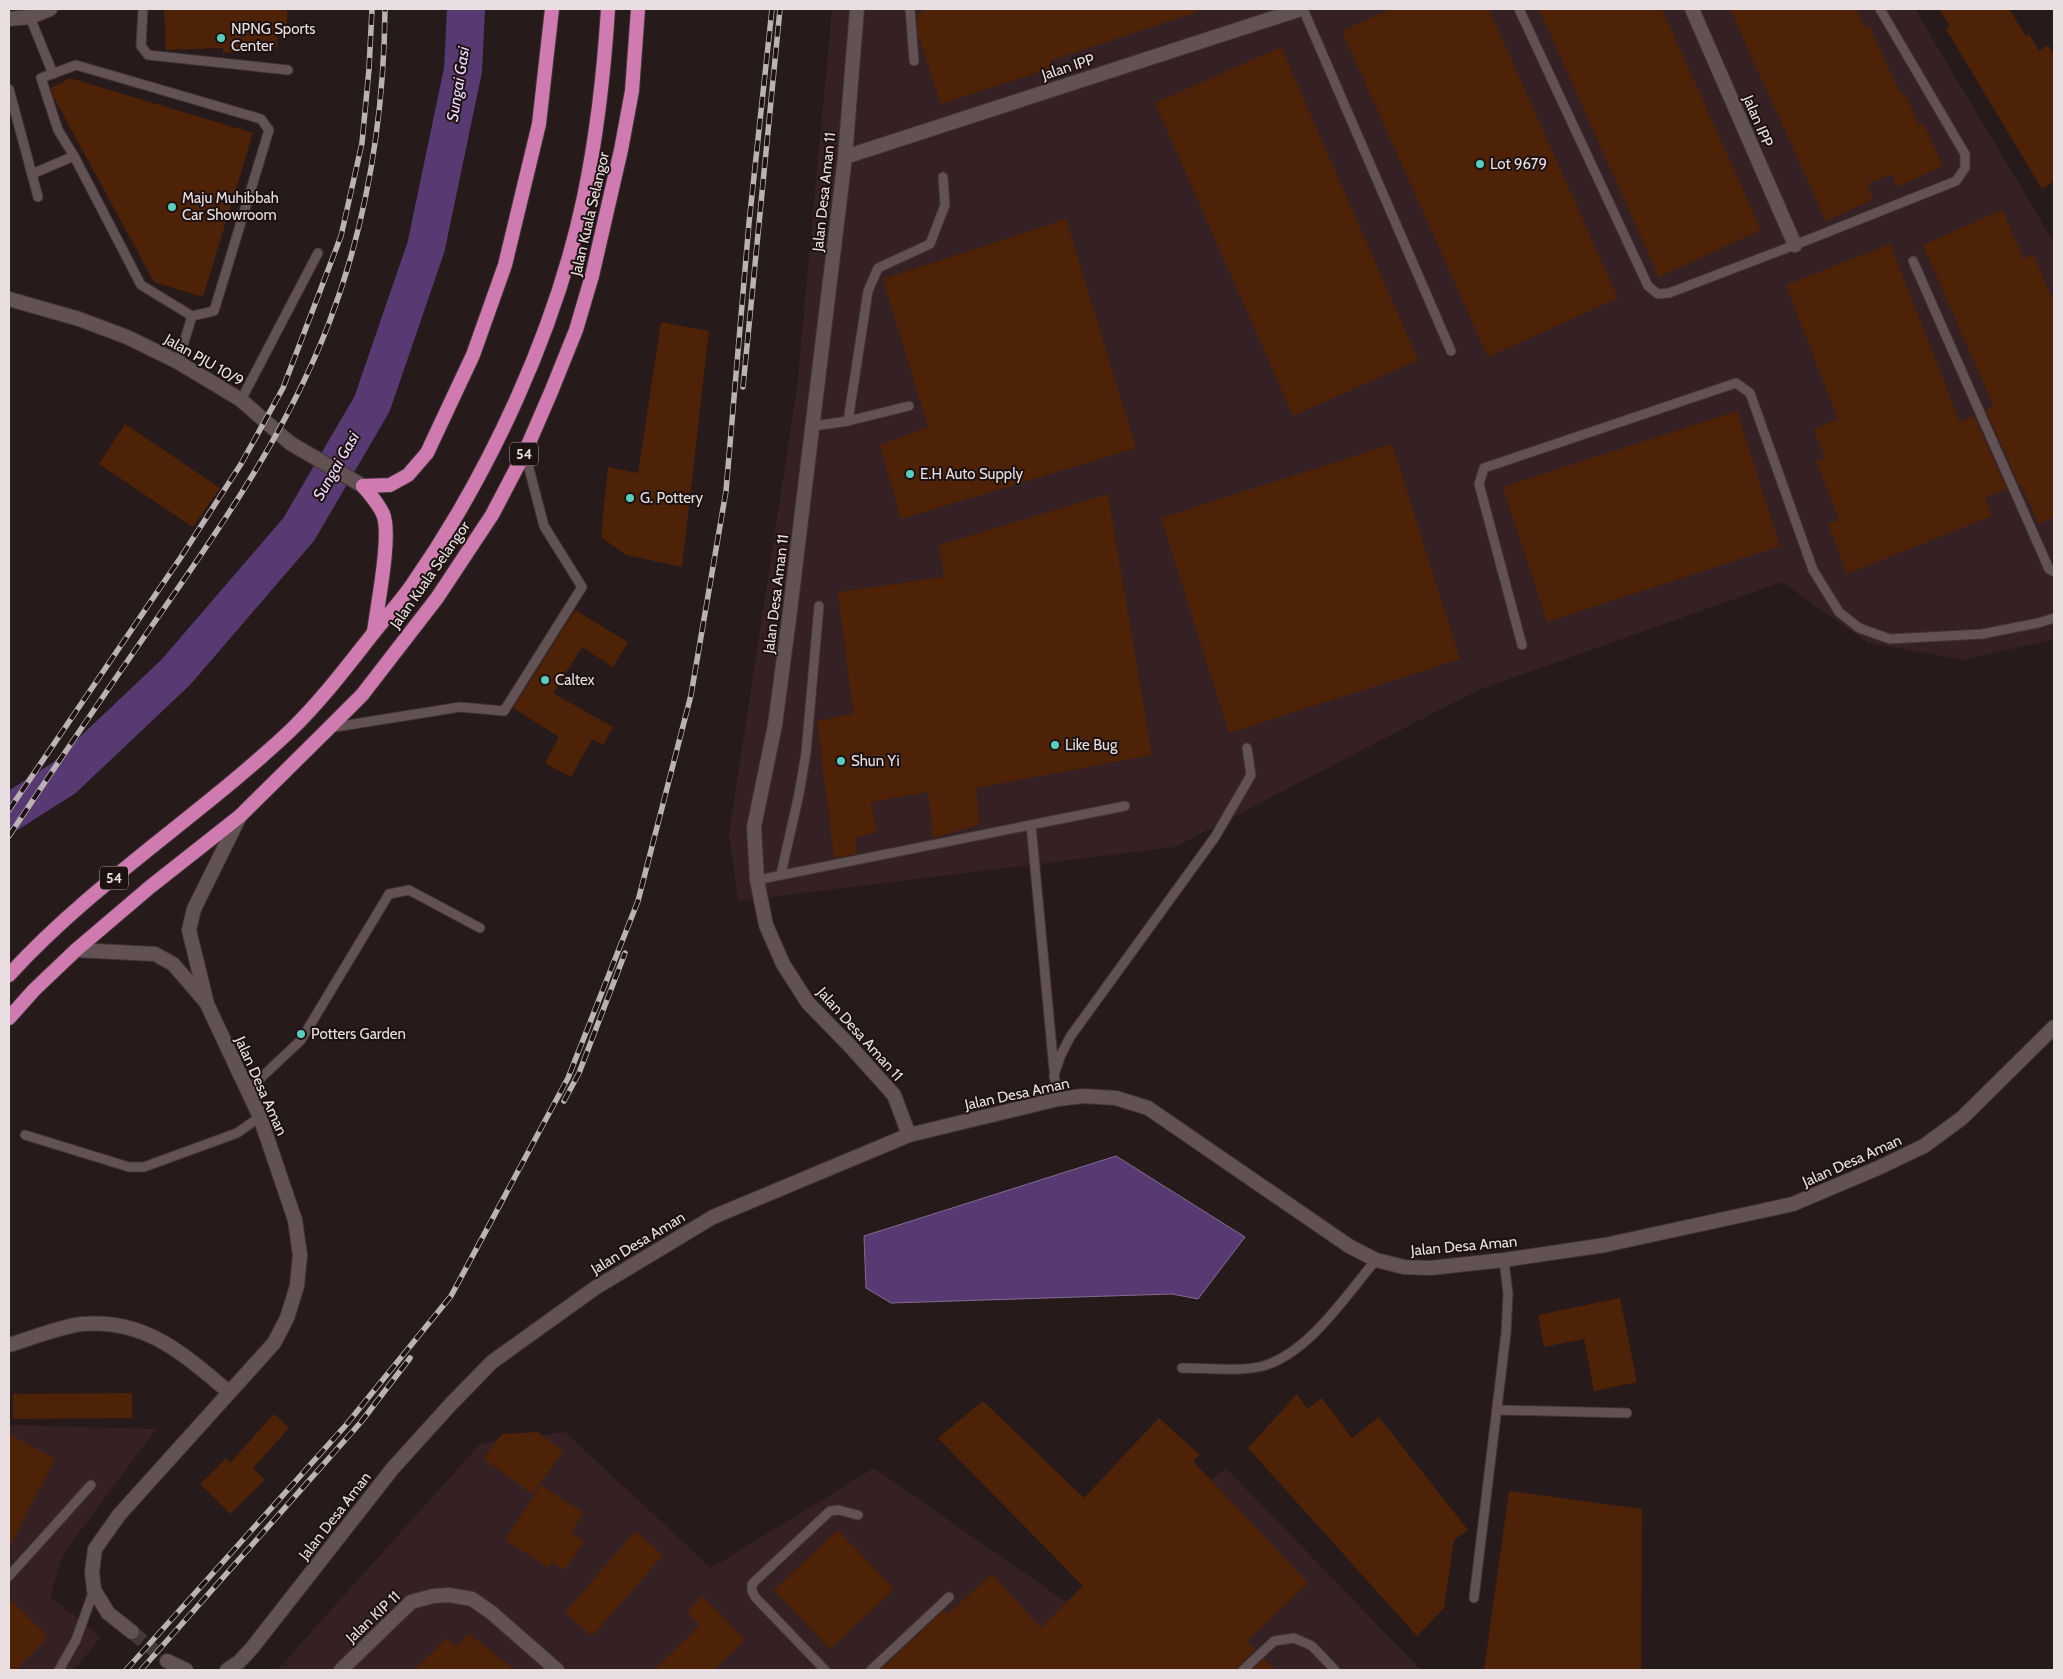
<svg xmlns="http://www.w3.org/2000/svg" width="2063" height="1679" viewBox="0 0 2063 1679" font-family="Cabin,sans-serif">
	<style>
		.built { fill: #352123 }
		.water { fill: #573a71; stroke: #836c92 }
		.lines { fill: none; stroke-linecap: round; stroke-linejoin: round }
		.river { stroke: #573a71; stroke-width: 38 }
		.building { fill: #4d2207 }
		.tertiary-tunnel { stroke: #443839; stroke-width: 14; stroke-dasharray: 14 7; stroke-linecap: butt }
		.service-casing { stroke: #3f3536; stroke-width: 11 }
		.minor-casing { stroke: #3f3536; stroke-width: 16 }
		.tertiary-casing { stroke: #3f3536; stroke-width: 16 }
		.trunk-casing { stroke: #3f3536; stroke-width: 16 }
		.service { stroke: #625253; stroke-width: 9 }
		.minor { stroke: #625253; stroke-width: 14 }
		.tertiary { stroke: #625253; stroke-width: 14 }
		.trunk { stroke: #cf7bb0; stroke-width: 14 }
		.rail-casing { stroke: #bcb2b3; stroke-width: 5.5 }
		.rail { stroke: #1d1112; stroke-width: 4; stroke-dasharray: 11; stroke-linecap: butt }
		.poi-dot { fill: #59cebe; stroke: #1d1112; stroke-width: 2 }
		.labels { text-anchor: middle; dominant-baseline: central; stroke-width: 4; stroke-linejoin: round; paint-order: stroke }
		.shield { fill: #1d1112; stroke: #aca1a2; stroke-width: 1 }
		.shield-label { font-size: 14px; font-weight: bold; fill: #e9dfe0 }
		.poi-label { font-size: 15px; fill: #e9dfe0; stroke: #1d1112; text-anchor: start }
		.street-label { font-size: 15px; fill: #e9dfe0; stroke: #1d1112 }
		.water-label { font-size: 16px; font-style: italic; fill: #ecdbfd; stroke: #1d1112 }
	</style>
	<rect width="100%" height="100%" fill="#271a1b"/>
	<g class="built">
		<path d="M832 9H1915L2054 243V639L1965 660 1868 643 1782 582 1478 690 1175 847 738 901 729 834 797 387Z"/>
		<path d="M9 1425 156 1429 63 1554 50 1597 101 1637 74 1670H9Z"/>
		<path d="M565 1432 711 1568 874 1468 1066 1602 1226 1468 1421 1670H277L480 1444Z"/>
	</g>
	<path class="water" d="M1116 1156 1245 1237 1198 1299 1172 1294 891 1303 866 1288 864 1236Z"/>
	<g class="lines">
		<path class="river" d="M9 813 64 778 176 672 299 529 372 404 426 247 463 70 466 9"/>
	</g>
	<g class="building">
		<path d="M164 9H287V29H277L278 47H259V51L223 53V48L166 50Z"/>
		<path d="M923 9H1196L1197 12 1050 61 1052 68 941 104 918 34 917 14 924 12Z"/>
		<path d="M1390 9H1489L1618 298 1488 357 1342 31Z"/>
		<path d="M1539 9H1662L1761 230 1659 277Z"/>
		<path d="M1730 9H1856L1865 28 1869 26 1901 95 1905 93 1919 126 1923 123 1943 166 1897 187 1892 174 1867 184 1873 199 1826 221Z"/>
		<path d="M1939 9H2009L2026 36 2029 34 2039 51 2048 45 2054 55V181L2042 189 1946 29 1950 26Z"/>
		<path d="M1281 47 1418 360 1293 416 1155 103Z"/>
		<path d="M70 78 253 133 203 297 154 282 53 96 51 88Z"/>
		<path d="M2002 210 2024 259 2033 255 2054 302V517L2039 524 2021 484 2019 485 1986 410 1994 407 1923 245Z"/>
		<path d="M1066 219 1136 448 901 519 880 445 928 427 883 279Z"/>
		<path d="M1890 244 1960 422 1974 416 2007 489 1985 498 1992 516 1847 574 1828 524 1839 520 1816 461 1825 458 1814 429 1838 419 1786 285Z"/>
		<path d="M661 322 709 331 682 567 626 555 601 537 608 467 638 473Z"/>
		<path d="M1737 411 1780 546 1547 622 1503 487Z"/>
		<path d="M125 424 220 488 193 527 99 464Z"/>
		<path d="M1392 444 1460 659 1229 733 1161 518Z"/>
		<path d="M1108 494 1152 755 976 788 980 824 933 838 928 792 871 802 877 832 856 837V854L834 858 817 721 853 714 838 592 944 577 939 545Z"/>
		<path d="M575 610 628 642 613 667 582 647 553 693 613 727 603 745 592 739 571 777 545 763 559 737 513 708Z"/>
		<path d="M1620 1298 1637 1382 1594 1391 1584 1339 1544 1347 1538 1315Z"/>
		<path d="M132 1393V1418L13 1419V1394Z"/>
		<path d="M1297 1394 1307 1409 1322 1398 1352 1438 1379 1417 1468 1530 1454 1540 1444 1608 1417 1636 1248 1448Z"/>
		<path d="M983 1401 1084 1498 1159 1418 1200 1455 1193 1461 1308 1583 1247 1641 1255 1650 1239 1665 1237 1670H880L944 1610 948 1614 992 1574 1041 1628 1083 1586 938 1438Z"/>
		<path d="M274 1414 289 1428 253 1468 265 1480 230 1514 200 1484 226 1458 230 1463Z"/>
		<path d="M538 1432 563 1451 532 1494 484 1459 502 1434Z"/>
		<path d="M9 1434 55 1459 9 1548Z"/>
		<path d="M541 1485 584 1513 571 1532 584 1541 565 1570 552 1562 549 1568 505 1540Z"/>
		<path d="M1509 1491 1642 1509 1641 1670H1484Z"/>
		<path d="M838 1530 894 1589 830 1649 774 1590Z"/>
		<path d="M636 1531 663 1555 592 1636 565 1612Z"/>
		<path d="M703 1596 745 1640 714 1670H654L700 1625 687 1612Z"/>
		<path d="M9 1598 48 1637 16 1670H9Z"/>
		<path d="M469 1634 515 1670H414L447 1638 455 1647Z"/>
		<path d="M1264 1659 1275 1670H1252Z"/>
	</g>
	<g class="lines">
		<path class="tertiary-tunnel" d="M132 1632 167 1661"/>
		<defs>
			<g id="service">
				<path d="M143 9 141 46 148 55 288 70"/>
				<path d="M910 9 914 61"/>
				<path d="M1303 9 1451 351"/>
				<path d="M1519 9 1648 286 1658 294 1669 293 1795 245 1956 181 1965 168V154L1880 9"/>
				<path d="M30 17 53 74"/>
				<path d="M76 65 261 119 269 130 214 311 192 316 141 285 74 156 58 130 41 78Z"/>
				<path d="M9 89 38 197"/>
				<path d="M32 174 74 156"/>
				<path d="M1913 261 2049 569 2054 572"/>
				<path d="M178 362 192 316"/>
				<path d="M241 400 318 253"/>
				<path d="M848 421 868 291 878 268 930 244 945 205 943 177"/>
				<path d="M814 426 848 421 909 406"/>
				<path d="M1522 645 1479 484 1484 468 1736 383 1750 393 1813 570 1839 612 1859 628 1890 639 1982 634 2038 623 2054 618"/>
				<path d="M329 728 460 707 504 711 582 587 544 526 525 453"/>
				<path d="M1031 825 1054 1070"/>
				<path d="M781 874 799 794 806 753 819 606"/>
				<path d="M757 880 1125 806"/>
				<path d="M248 1090 301 1040 389 894 409 890 480 928"/>
				<path d="M1058 1099 1054 1075 1060 1057 1070 1037 1215 837 1251 775 1247 748"/>
				<path d="M25 1135 129 1167H144L237 1133 260 1117"/>
				<path d="M1182 1368C1206 1368 1240 1372 1263 1366 1309 1353 1346 1295 1376 1260"/>
				<path d="M1498 1410 1627 1413"/>
				<path d="M9 1576 91 1485"/>
				<path d="M1474 1598 1506 1333 1508 1294 1504 1260"/>
				<path d="M59 1670 76 1640 94 1590"/>
				<path d="M825 1670 755 1597 752 1591V1584L830 1511 838 1510 858 1515"/>
				<path d="M871 1670 949 1597"/>
				<path d="M1243 1670 1274 1641 1294 1638 1312 1646 1335 1670"/>
			</g>
			<g id="minor">
				<path d="M857 9 845 157 789 619 775 725 754 827 757 880 766 925 783 964 808 1003 850 1046 894 1095 909 1135"/>
				<path d="M1692 9 1795 245"/>
				<path d="M9 19 30 17 50 9"/>
				<path d="M845 157 1301 9"/>
				<path d="M9 299 79 319 127 337 178 362 241 400 290 443 363 486"/>
				<path d="M341 1670 411 1602 433 1596 449 1595 472 1599 492 1613 557 1670"/>
			</g>
			<g id="tertiary">
				<path d="M76 950 155 954 173 964 205 1001"/>
				<path d="M9 1345C29 1339 62 1326 82 1324 146 1318 184 1355 229 1392"/>
				<path d="M132 1632 108 1613 94 1590 92 1572 95 1549 119 1515 274 1343 287 1318 297 1286 300 1255 295 1220 260 1117 207 1004 189 930 194 909 240 816"/>
				<path d="M167 1661 186 1670"/>
				<path d="M227 1670 239 1662 252 1648 393 1468 451 1404 492 1362 595 1288 713 1217 909 1135 1058 1099 1083 1096 1116 1098 1148 1108 1349 1246 1376 1260 1404 1267 1430 1268 1504 1260 1605 1245 1793 1204 1878 1168 1924 1146 1962 1118 2054 1027"/>
			</g>
			<g id="trunk">
				<path d="M363 486 390 485 408 475 427 453 473 355 505 265 539 124 552 9"/>
				<path d="M363 486C370 494 378 503 383 514 392 534 377 607 374 632"/>
				<path d="M9 975C93 883 200 816 291 730 322 700 348 665 375 631 387 616 401 601 412 585 490 473 556 330 584 197 597 135 604 72 608 9"/>
				<path d="M9 1018 34 990 76 950 150 887 240 816 329 728 362 695 437 598 492 515 525 452 551 392 576 330 592 276 621 150 632 91 638 9"/>
			</g>
		</defs>
		<use href="#service" class="service-casing"/>
		<use href="#minor" class="minor-casing"/>
		<use href="#tertiary" class="tertiary-casing"/>
		<use href="#trunk" class="trunk-casing"/>
		<use href="#service" class="service"/>
		<use href="#minor" class="minor"/>
		<use href="#tertiary" class="tertiary"/>
		<use href="#trunk" class="trunk"/>
		<defs>
			<g id="rail">
				<path d="M743 387 780 9"/>
				<path d="M9 810 181 557 241 464 283 388 341 236 362 143 369 69 372 9"/>
				<path d="M9 836C58 762 108 689 158 617 223 524 288 430 329 323 367 223 384 116 385 9"/>
				<path d="M564 1101 579 1073 625 953"/>
				<path d="M126 1670 346 1425 451 1296 568 1078 638 901 691 695 726 491 749 223 772 9"/>
				<path d="M141 1670 361 1422 410 1358"/>
			</g>
		</defs>
		<use href="#rail" class="rail-casing"/>
		<use href="#rail" class="rail"/>
	</g>
	<g class="poi-dot">
		<circle cx="221" cy="38" r="5"/>
		<circle cx="1480" cy="164" r="5"/>
		<circle cx="172" cy="207" r="5"/>
		<circle cx="910" cy="474" r="5"/>
		<circle cx="630" cy="498" r="5"/>
		<circle cx="545" cy="680" r="5"/>
		<circle cx="1055" cy="745" r="5"/>
		<circle cx="841" cy="761" r="5"/>
		<circle cx="301" cy="1034" r="5"/>
	</g>
	<g class="labels">
		<g class="shield">
			<rect x="510" y="442.5" width="28" height="23" rx="4"/>
			<rect x="100" y="866.5" width="28" height="23" rx="4"/>
		</g>
		<g class="shield-label">
			<text x="524" y="454">54</text>
			<text x="114" y="878">54</text>
		</g>
		<g class="poi-label">
			<text x="231" y="29">NPNG Sports<tspan x="231" dy="17">Center</tspan></text>
			<text x="1490" y="164">Lot 9679</text>
			<text x="182" y="198">Maju Muhibbah<tspan x="182" dy="17">Car Showroom</tspan></text>
			<text x="920" y="474">E.H Auto Supply</text>
			<text x="640" y="498">G. Pottery</text>
			<text x="555" y="680">Caltex</text>
			<text x="1065" y="745">Like Bug</text>
			<text x="851" y="761">Shun Yi</text>
			<text x="311" y="1034">Potters Garden</text>
		</g>
		<g class="street-label">
			<text transform="translate(1068 67) rotate(-18)">Jalan IPP</text>
			<text transform="translate(1758 121) rotate(67)">Jalan IPP</text>
			<text transform="translate(824 192) rotate(-84)">Jalan Desa Aman 11</text>
			<text transform="translate(590 214) rotate(-77)">Jalan Kuala Selangor</text>
			<text transform="translate(204 360) rotate(30)">Jalan PJU 10/9</text>
			<text transform="translate(430 575) rotate(-55)">Jalan Kuala Selangor</text>
			<text transform="translate(776 594) rotate(-83)">Jalan Desa Aman 11</text>
			<text transform="translate(860 1034) rotate(48)">Jalan Desa Aman 11</text>
			<text transform="translate(261 1086) rotate(66)">Jalan Desa Aman</text>
			<text transform="translate(1017 1094) rotate(-12)">Jalan Desa Aman</text>
			<text transform="translate(1852 1161) rotate(-24)">Jalan Desa Aman</text>
			<text transform="translate(638 1243) rotate(-31)">Jalan Desa Aman</text>
			<text transform="translate(1464 1246) rotate(-5)">Jalan Desa Aman</text>
			<text transform="translate(335 1516) rotate(-52)">Jalan Desa Aman</text>
			<text transform="translate(373 1617) rotate(-43)">Jalan KIP 11</text>
		</g>
		<g class="water-label">
			<text transform="translate(458 84) rotate(-81)">Sungai Gasi</text>
			<text transform="translate(336 466) rotate(-60)">Sungai Gasi</text>
		</g>
	</g>
	<rect width="2063" height="1679" fill="none" stroke="#e9dfe0" stroke-width="20"/>
</svg>
